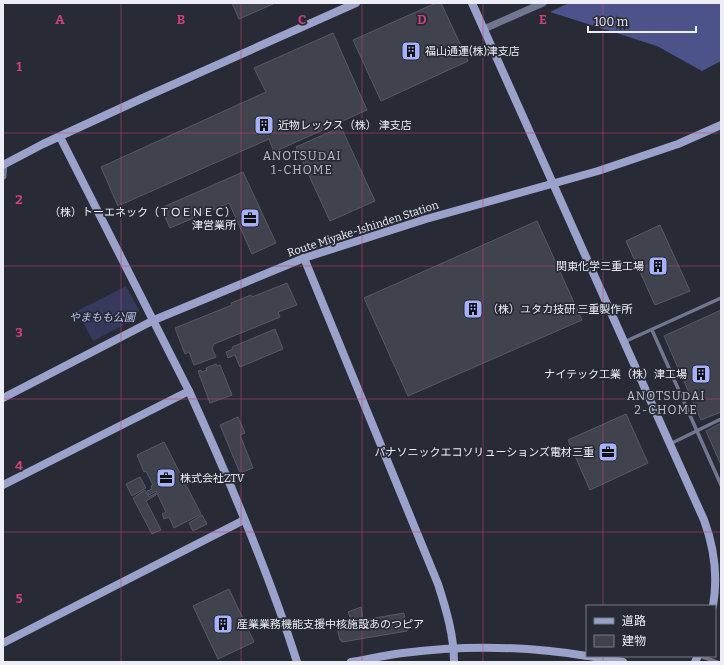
<svg xmlns="http://www.w3.org/2000/svg" width="724" height="665" viewBox="0 0 724 665" font-family="Bitter,'Noto Sans JP',serif">
	<style>
		.green { fill: #353a5c }
		.forest { fill: #4b538a }
		.building { fill: #40424d; stroke: #575a65 }
		.lines { fill: none; stroke-linecap: round; stroke-linejoin: round }
		.lane { stroke: #727791; stroke-width: 3.5 }
		.street { stroke: #727791; stroke-width: 7 }
		.secondary { stroke: #9aa2cb; stroke-width: 8 }
		.grid { fill: none; stroke: #cb437a; stroke-width: 1; stroke-opacity: 0.55 }
		.labels { text-anchor: middle; dominant-baseline: central; stroke-width: 3.5; stroke-linejoin: round; paint-order: stroke }
		.poi-label { font-size: 11px; fill: #edeef5; stroke: #282a35; text-anchor: start }
		.street-label { font-size: 11px; fill: #edeef5; stroke: #282a35 }
		.park-label { font-size: 11px; font-style: italic; fill: #b8c2f4; stroke: #282a35 }
		.neighbourhood-label { font-size: 12px; letter-spacing: 1px; fill: #bcbfcd; stroke: #282a35 }
		.grid-label { font-size: 13px; text-anchor: middle; font-weight: bold; fill: #cb437a; stroke: #282a35; stroke-width: 3.5; stroke-linejoin: round; paint-order: stroke }
	</style>
	<rect width="100%" height="100%" fill="#282a35"/>
	<path class="green" d="M126 286 139 310 135 319 93 341 77 311Z"/>
	<path class="forest" d="M569 3H721V61L702 71 657 46 550 12Z"/>
	<g class="building">
		<path d="M232 3H273V4L239 19Z"/>
		<path d="M436 3H441L468 61 381 101 353 40Z"/>
		<path d="M333 33 367 110 274 152 269 139 118 206 101 167 266 92 254 68Z"/>
		<path d="M341 127 375 201 330 221 296 147Z"/>
		<path d="M243 172 276 243 252 254 229 203 170 228 161 208Z"/>
		<path d="M537 221 582 320 408 396 364 298Z"/>
		<path d="M660 225 690 291 655 305 626 241Z"/>
		<path d="M287 283 297 305 278 312 280 317 214 344 212 348 216 357 194 365 189 352 185 354 175 328 232 305 231 303 251 295 252 297Z"/>
		<path d="M721 310V412L701 420 664 336Z"/>
		<path d="M275 329 283 349 240 367 235 355 228 358 226 352 233 349 232 347Z"/>
		<path d="M216 364 217 366 220 365 232 395 210 403 198 371 201 370 202 372 207 370 206 368Z"/>
		<path d="M626 414 648 463 590 490 568 440Z"/>
		<path d="M238 417 245 433 240 435 253 468 240 473 220 425Z"/>
		<path d="M721 423V465L706 431Z"/>
		<path d="M164 442 201 514 174 528 169 517 164 519 162 514 166 512 156 491 149 495 147 491 152 489 151 486 153 485 146 471 144 472 137 455Z"/>
		<path d="M140 477 146 488 132 496 126 484Z"/>
		<path d="M145 490 149 497 156 493V495L146 501 161 530 152 534 133 498Z"/>
		<path d="M202 515 207 524 193 531 189 523Z"/>
		<path d="M229 589 254 642 218 659 193 606Z"/>
		<path d="M361 607 363 620 404 613 407 631 342 642V640H340L337 628H339V625L341 624 352 622 348 612Z"/>
	</g>
	<g class="lines">
		<g class="lane">
			<path d="M652 330 721 485"/>
			<path d="M624 342 721 298"/>
			<path d="M670 444 721 419"/>
			<path d="M700 656 717 662"/>
		</g>
		<g class="street">
			<path d="M484 29 543 3"/>
			<path d="M3 176 4 164"/>
		</g>
		<g class="secondary">
			<path d="M472 3 704 520C714 547 718 577 713 606"/>
			<path d="M60 137 189 391"/>
			<path d="M3 165 43 144 145 97 356 3"/>
			<path d="M304 258 438 584C446 609 454 635 454 662"/>
			<path d="M3 398 154 320 304 258 426 219 598 171 678 144 721 125"/>
			<path d="M3 485 189 391C229 479 268 570 297 662"/>
			<path d="M3 643 244 520"/>
			<path d="M589 656 623 662"/>
			<path d="M351 662C369 659 386 655 403 653 464 645 526 646 587 656"/>
			<path d="M695 662 698 656"/>
		</g>
	</g>
	<path class="grid" d="M121 3V662M241 3V662M362 3V662M483 3V662M603 3V606M3 133H721M3 266H721M3 399H721M3 532H721M603 656V662"/>
	<defs>
		<symbol id="building-square" viewBox="-11 -11 22 22"><rect x="-9" y="-9" width="18" height="18" rx="4" fill="#a5b1fc" stroke="#282a35"/><path d="M-4-6H4V6H1V3H-1V6H-4ZM-2.5-4.3h1.7v1.8h-1.7ZM.8-4.3h1.7v1.8H.8ZM-2.5-1h1.7V.8h-1.7ZM.8-1h1.7V.8H.8Z" fill="#111"/></symbol>
		<symbol id="office-square" viewBox="-11 -11 22 22"><rect x="-9" y="-9" width="18" height="18" rx="4" fill="#a5b1fc" stroke="#282a35"/><path d="M-6-3h4V-5.5h4V-3h4V5H-6ZM-1-4.5V-3h2v-1.5ZM-6 0V1H6V0Z" fill="#111"/></symbol>
	</defs>
	<g fill-rule="evenodd">
		<use href="#building-square" x="400" y="40" width="22" height="22"/>
		<use href="#building-square" x="253" y="114" width="22" height="22"/>
		<use href="#office-square" x="239" y="207" width="22" height="22"/>
		<use href="#building-square" x="647" y="255" width="22" height="22"/>
		<use href="#building-square" x="462" y="298" width="22" height="22"/>
		<use href="#building-square" x="690" y="363" width="22" height="22"/>
		<use href="#office-square" x="597" y="441" width="22" height="22"/>
		<use href="#office-square" x="155" y="467" width="22" height="22"/>
		<use href="#building-square" x="212" y="613" width="22" height="22"/>
	</g>
	<g class="labels">
		<g class="poi-label">
			<text x="425" y="51">福山通運(株)津支店</text>
			<text x="278" y="125">近物レックス（株） 津支店</text>
			<text x="236" y="212" text-anchor="end">（株）トーエネック（ＴＯＥＮＥＣ）<tspan x="236" dy="13">津営業所</tspan></text>
			<text x="644" y="266" text-anchor="end">関東化学三重工場</text>
			<text x="487" y="309">（株）ユタカ技研 三重製作所</text>
			<text x="687" y="374" text-anchor="end">ナイテック工業（株）津工場</text>
			<text x="594" y="452" text-anchor="end">パナソニックエコソリューションズ電材三重</text>
			<text x="180" y="478">株式会社ZTV</text>
			<text x="237" y="624">産業業務機能支援中核施設あのつピア</text>
		</g>
		<g class="street-label">
			<text transform="translate(363 229) rotate(-18)">Route Miyake-Ishinden Station</text>
		</g>
		<g class="park-label">
			<text x="102" y="317">やまもも公園</text>
		</g>
		<g class="neighbourhood-label">
			<text x="302" y="156">ANOTSUDAI<tspan x="302" dy="14">1-CHOME</tspan></text>
			<text x="666" y="396">ANOTSUDAI<tspan x="666" dy="14">2-CHOME</tspan></text>
		</g>
	</g>
	<g class="grid-label">
		<text x="60" y="24">A</text>
		<text x="181" y="24">B</text>
		<text x="302" y="24">C</text>
		<text x="422" y="24">D</text>
		<text x="543" y="24">E</text>
		<text x="19" y="71">1</text>
		<text x="19" y="204">2</text>
		<text x="19" y="337">3</text>
		<text x="19" y="470">4</text>
		<text x="19" y="603">5</text>
	</g>
	<rect width="724" height="665" fill="none" stroke="#edeef5" stroke-width="8"/>
	<rect x="586" y="605" width="130" height="52" fill="#282a35" stroke="#777882"/>
	<rect x="594" y="618" width="20" height="6" fill="#9aa2cb" stroke="#777882"/>
	<text x="622" y="625" font-size="12" fill="#edeef5">道路</text>
	<rect x="594" y="635" width="20" height="12" fill="#40424d" stroke="#777882"/>
	<text x="622" y="645" font-size="12" fill="#edeef5">建物</text>
	<path d="M588 26v6h108v-6" fill="none" stroke="#edeef5" stroke-width="2"/>
	<text x="594" y="26" font-size="12" fill="#edeef5" stroke="#282a35" stroke-width="3" paint-order="stroke">100 m</text>
</svg>
